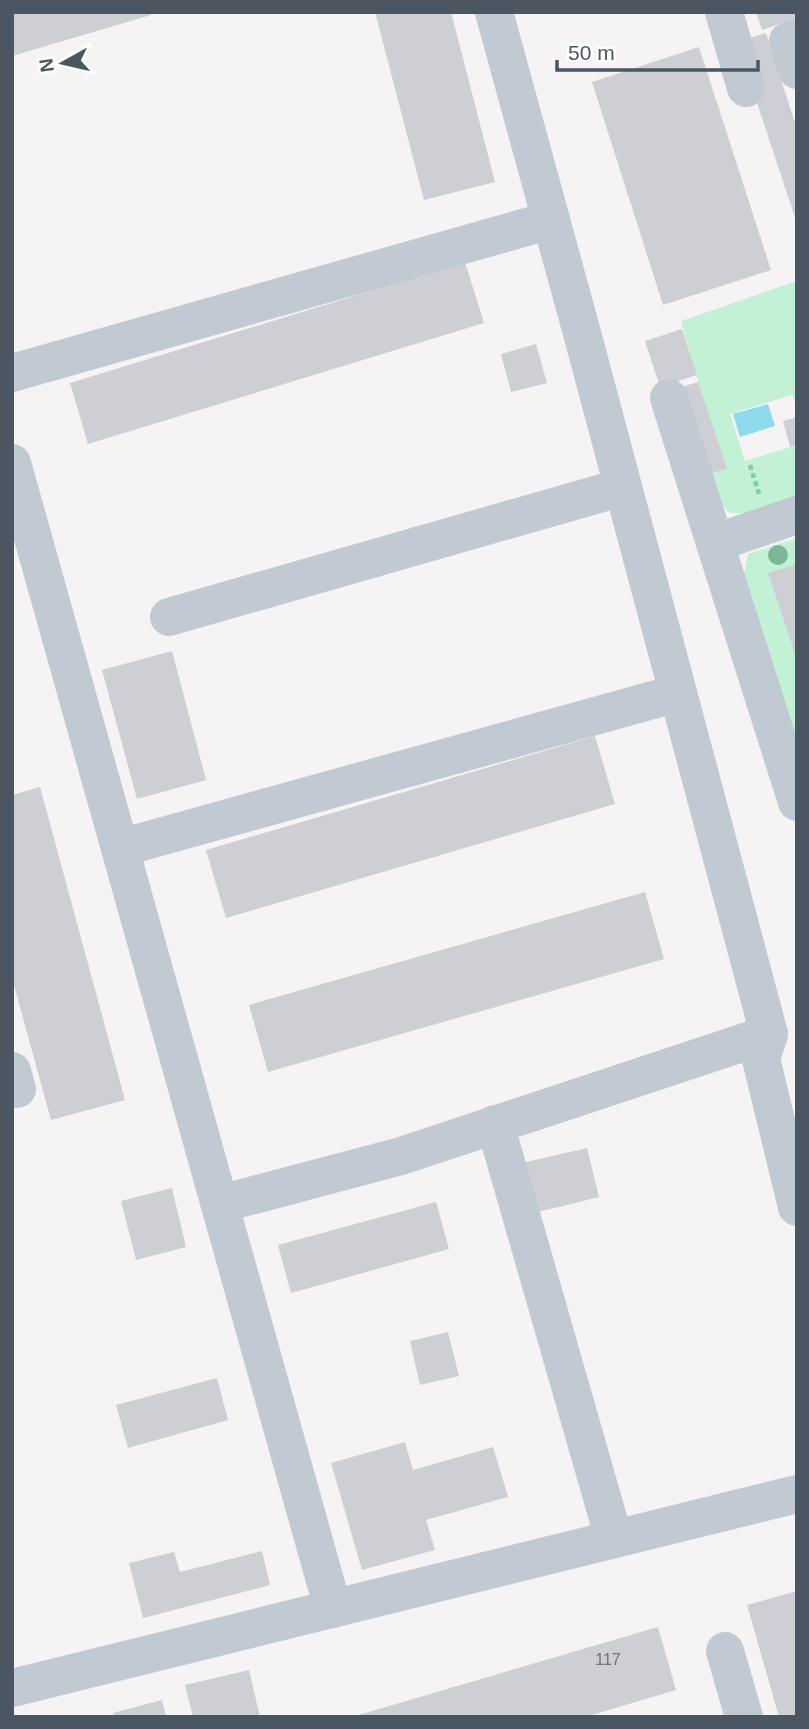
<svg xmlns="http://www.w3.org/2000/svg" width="809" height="1729" viewBox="0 0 809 1729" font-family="Arial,sans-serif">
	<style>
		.green { fill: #c3f1d5 }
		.water { fill: #90daee }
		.building { fill: #cdcfd5 }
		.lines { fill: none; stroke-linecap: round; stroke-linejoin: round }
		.path { stroke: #7ad0a6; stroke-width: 4.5; stroke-dasharray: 5 3.5; stroke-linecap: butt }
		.minor { stroke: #c1cad2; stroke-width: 38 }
		.tree { fill: #7bb799 }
		.labels { text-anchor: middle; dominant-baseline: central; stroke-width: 6; stroke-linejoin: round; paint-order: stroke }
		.number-label { font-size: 16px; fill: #6b747e }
	</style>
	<rect width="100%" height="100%" fill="#f5f3f3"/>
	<g class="green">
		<path d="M797 281V408L792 395 730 414 745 461 797 445V496L745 513H730L712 495 707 475 726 468 698 382 681 321Z"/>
		<path d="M797 538V745L744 575 748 554Z"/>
	</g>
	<path class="water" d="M768 404 775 426 740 437 733 414Z"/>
	<g class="building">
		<path d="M12 12H150L151 15 12 56Z"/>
		<path d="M375 12H451L495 182 424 200Z"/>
		<path d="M756 12H797V18L762 30Z"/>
		<path d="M766 33 797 129V224L737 42Z"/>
		<path d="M699 47 771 270 663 305 592 82Z"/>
		<path d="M465 262 484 323 88 444 70 383Z"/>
		<path d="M682 329 697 375 660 387 645 341Z"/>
		<path d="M536 344 547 383 511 392 501 354Z"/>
		<path d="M698 382 727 468 707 475 678 388Z"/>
		<path d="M797 417V445L790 447 783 421Z"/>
		<path d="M797 564V657H796L768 573Z"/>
		<path d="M172 651 206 780 137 799 102 670Z"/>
		<path d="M595 736 615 804 226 918 206 850Z"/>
		<path d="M40 787 125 1100 51 1120 12 978V795Z"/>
		<path d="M645 892 664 959 268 1072 249 1005Z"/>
		<path d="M587 1148 599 1197 534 1213 522 1163Z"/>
		<path d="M172 1188 186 1247 136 1260 121 1201Z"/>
		<path d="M436 1202 449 1249 291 1293 278 1245Z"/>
		<path d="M448 1332 459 1376 420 1385 410 1341Z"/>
		<path d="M217 1378 228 1420 128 1448 116 1405Z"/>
		<path d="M405 1442 413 1470 493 1447 508 1497 426 1520 435 1550 362 1570 331 1463Z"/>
		<path d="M262 1551 270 1585 143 1618 129 1563 174 1552 180 1572Z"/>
		<path d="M797 1591V1717H779L747 1605Z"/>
		<path d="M658 1627 676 1690 585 1717H352Z"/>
		<path d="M249 1670 260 1717H193L185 1685Z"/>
		<path d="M162 1700 166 1717H114L113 1713Z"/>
	</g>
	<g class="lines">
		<path class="path" d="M750 465 759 494"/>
		<g class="minor">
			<path d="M494 12 582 333 769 1034 761 1059 797 1207"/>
			<path d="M724 12 746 88"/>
			<path d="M797 38 788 41 797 70"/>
			<path d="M12 373 551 220"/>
			<path d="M669 398 797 802"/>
			<path d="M12 463 333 1609"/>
			<path d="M715 543 797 515"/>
			<path d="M169 617 623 487"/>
			<path d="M120 848 678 693"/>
			<path d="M12 1071 17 1089"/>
			<path d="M495 1124 614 1539"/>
			<path d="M220 1204 401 1156 769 1034"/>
			<path d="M725 1651 744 1717"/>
			<path d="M12 1688 797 1494"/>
		</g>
	</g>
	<circle class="tree" cx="778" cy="555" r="10"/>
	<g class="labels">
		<g class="number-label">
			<text x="608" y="1659">117</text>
		</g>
	</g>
	<rect width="809" height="1729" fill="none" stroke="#4a5661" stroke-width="28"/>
	<g transform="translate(63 63) rotate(262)" stroke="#ffffff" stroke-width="5" paint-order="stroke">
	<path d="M0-5L12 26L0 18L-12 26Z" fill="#4a5661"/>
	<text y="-10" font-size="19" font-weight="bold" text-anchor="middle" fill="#4a5661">N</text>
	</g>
	<path d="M557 60v10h201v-10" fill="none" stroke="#4a5661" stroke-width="3.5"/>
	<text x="568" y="60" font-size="21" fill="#4a5661" stroke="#ffffff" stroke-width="5" paint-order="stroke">50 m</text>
</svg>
